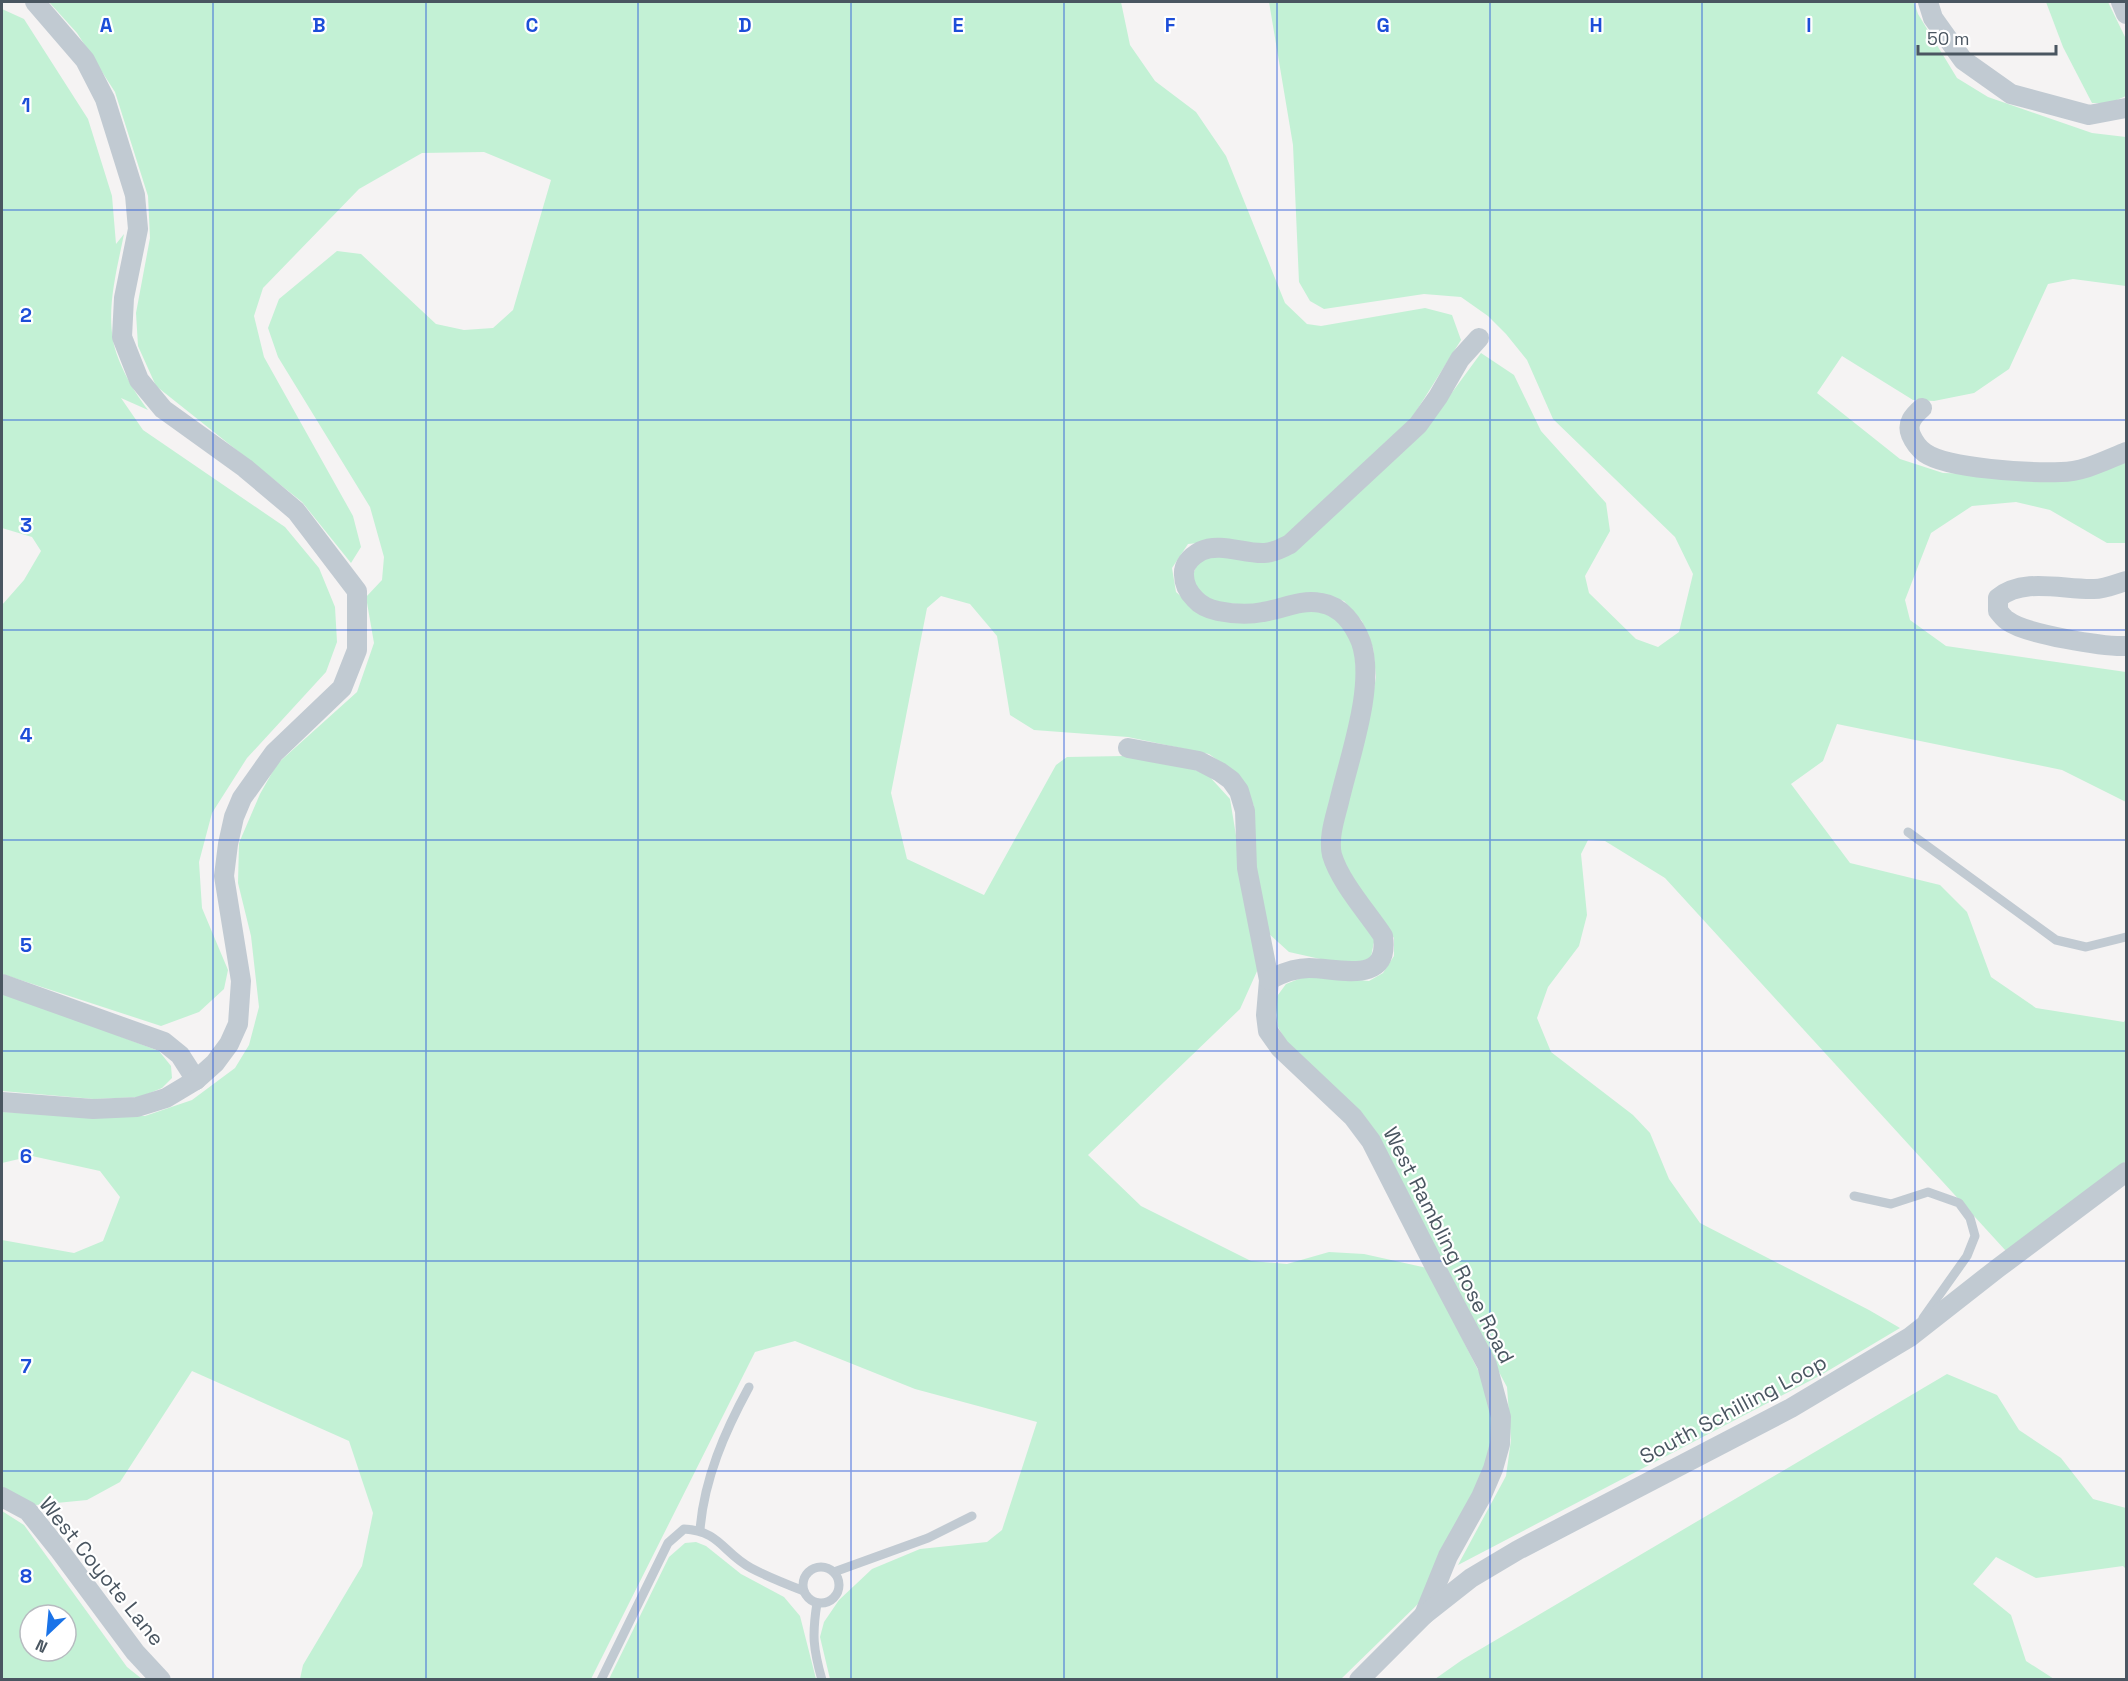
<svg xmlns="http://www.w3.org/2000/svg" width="2128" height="1681" viewBox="0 0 2128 1681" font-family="'Space Grotesk',sans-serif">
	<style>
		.green { fill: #c3f1d5; fill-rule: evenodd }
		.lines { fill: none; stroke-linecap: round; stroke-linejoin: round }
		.service { stroke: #c1cad2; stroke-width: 9 }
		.minor { stroke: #c1cad2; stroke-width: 20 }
		.grid { fill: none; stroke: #1d4ed8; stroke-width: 1.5; stroke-opacity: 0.55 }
		.labels { text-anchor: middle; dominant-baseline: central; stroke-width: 4.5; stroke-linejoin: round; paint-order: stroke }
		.street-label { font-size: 21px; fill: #4a5661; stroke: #fff }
		.grid-label { font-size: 20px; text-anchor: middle; font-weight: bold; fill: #1d4ed8; stroke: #fff; stroke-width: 4.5; stroke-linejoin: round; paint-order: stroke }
	</style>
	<rect width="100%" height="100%" fill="#f5f3f3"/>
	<g class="green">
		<path d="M49 2H1121L1130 45 1155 81 1196 112 1226 156 1285 303 1307 324 1321 326 1425 308 1452 315 1461 340 1410 421 1286 541 1263 548 1218 541 1188 544 1172 568 1176 592 1201 614 1312 608 1335 617 1354 640 1358 699 1326 824 1375 937 1371 957 1356 967 1289 952 1267 932 1253 868 1254 806 1237 774 1209 754 1128 737 1034 730 1010 715 997 636 970 604 941 596 927 608 891 793 907 859 984 895 1056 765 1067 757 1124 756 1182 765 1208 775 1230 799 1258 969 1240 1009 1088 1155 1141 1206 1251 1261 1287 1264 1329 1252 1364 1254 1427 1268 1484 1382 1494 1426 1491 1452 1478 1489 1420 1602 1341 1679H830L820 1637 824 1622 839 1600 872 1569 920 1549 987 1542 1002 1530 1037 1422 915 1389 795 1341 755 1352 591 1679H300L303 1665 362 1566 373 1513 349 1441 192 1371 120 1482 87 1500 36 1505 2 1487V1240L74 1253 103 1241 120 1197 100 1171 32 1156 2 1163V1112L145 1116 192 1100 235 1068 249 1045 259 1007 251 936 238 883 239 843 260 794 277 764 357 692 374 643 366 597 382 580 384 557 370 507 278 357 268 328 279 299 337 251 361 254 436 324 464 330 493 328 513 310 551 180 484 152 422 153 359 189 263 288 254 316 264 357 353 516 361 547 351 563 302 502 156 386 138 346 136 313 150 238 148 196 115 92 77 33Z"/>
		<path d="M1269 2H1914L1918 14 1957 78 1988 97 2092 133 2126 137V286L2073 279 2048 284 2009 369 1974 393 1934 401 1913 400 1842 356 1817 393 1900 459 1943 473 2051 476 2126 458V543H2107L2050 510 2016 502 1972 506 1931 533 1905 600 1910 620 1946 646 2126 672V802L2062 770 1837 724 1823 761 1791 784 1850 863 1940 885 1967 912 1991 977 2036 1008 2124 1022 2126 1018V1161L2006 1251 1665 878 1605 841 1588 840 1581 854 1587 915 1579 946 1548 987 1537 1018 1551 1052 1633 1115 1650 1133 1669 1179 1700 1223 1869 1310 1900 1328 1821 1375 1458 1565 1506 1476 1511 1440 1507 1387 1435 1252 1375 1133 1286 1041 1278 1027 1275 999 1286 984 1309 975 1369 981 1383 973 1394 956V938L1348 872 1338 851 1340 829 1371 707 1376 677 1373 648 1362 621 1344 601 1318 593 1264 606 1211 602 1197 591 1192 577 1198 562 1212 555 1266 560 1426 428 1481 353 1514 375 1541 431 1606 503 1610 531 1585 576 1589 593 1636 639 1658 647 1679 632 1693 574 1675 537 1553 419 1527 360 1506 334 1488 316 1461 297 1424 294 1324 309 1310 301 1299 282 1293 145Z"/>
		<path d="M2046 2H2108L2126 39V96L2110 103H2092L2063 47Z"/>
		<path d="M2 9 24 19 88 119 112 196 116 244 124 234C117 269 107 305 113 340 117 363 134 392 148 410L121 398 143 430 285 527 319 568 335 607 337 642 326 672 247 758 212 813 199 862 202 908 228 970 224 989 199 1012 161 1026 2 974V605L24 580 41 551 32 537 2 528Z"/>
		<path d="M2 992 159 1051 171 1066 172 1078 162 1088 140 1097 94 1099 2 1091Z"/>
		<path d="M1947 1374 1997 1395 2019 1430 2061 1458 2093 1499 2126 1508V1569L2123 1566 2036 1578 1996 1557 1973 1584 2011 1615 2026 1661 2054 1679H1435L1462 1660Z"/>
		<path d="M2 1511 24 1525 127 1667 142 1679H2ZM30 1615H66V1651H30Z"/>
		<path d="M696 1542 706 1546 741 1574 784 1597 800 1616 816 1679H609L669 1557 685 1543Z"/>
	</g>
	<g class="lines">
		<g class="service">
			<path d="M1908 832 2056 940 2086 947 2126 937"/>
			<path d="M1854 1196 1891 1204 1928 1192 1959 1203 1970 1218 1975 1236 1967 1256 1923 1318"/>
			<path d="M700 1530C704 1479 725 1431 749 1387"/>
			<circle cx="821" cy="1585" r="18"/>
			<path d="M834 1572 928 1538 972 1516"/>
			<path d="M817 1603C812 1635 813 1648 822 1680"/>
			<path d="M601 1680 668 1543 684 1529C720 1531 723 1553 751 1568 768 1577 786 1584 804 1591"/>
		</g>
		<g class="minor">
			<path d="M1928 2 1933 18 1963 60 2011 94 2089 115 2126 108"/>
			<path d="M2121 2 2126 14"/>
			<path d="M1922 408C1914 415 1906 423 1911 435 1914 442 1918 448 1925 453 1948 469 2031 473 2061 472 2083 472 2106 460 2126 452"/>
			<path d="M2126 581C2116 584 2105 589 2094 589 2063 590 2024 577 1998 598V611C2001 614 2004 619 2008 621 2025 634 2104 647 2126 646"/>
			<path d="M1128 748 1199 761 1220 772 1231 780 1239 791 1245 811 1247 868 1269 980 1266 1015 1268 1031 1280 1048 1353 1117 1371 1141 1430 1257 1487 1365 1501 1417 1500 1444 1493 1469 1481 1497 1448 1556 1424 1615"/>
			<path d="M1269 980C1282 973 1294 968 1309 968 1338 968 1390 986 1383 936 1367 912 1340 882 1332 855 1328 838 1335 818 1339 802 1349 758 1376 685 1361 642 1354 624 1341 606 1321 603 1300 599 1283 609 1263 612 1248 615 1233 614 1218 611 1209 609 1201 606 1195 599 1188 592 1184 585 1184 575 1183 563 1192 556 1201 551 1220 542 1244 554 1264 553 1273 553 1282 548 1290 544L1418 425 1438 397 1460 359 1479 338"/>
			<path d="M2 984 164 1042 180 1055 196 1080"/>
			<path d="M2 1102 93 1109 137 1107 166 1098 196 1080 215 1063 229 1044 238 1024 241 981 224 876 228 844 234 817 242 798 274 753 342 688 357 650V591L296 511 245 468 163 409 139 380 122 337 124 298 138 229 135 195 105 99 85 60 35 2"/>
			<path d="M2 1497 28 1511 60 1551 135 1652 161 1680"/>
			<path d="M1359 1680 1424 1615 1471 1578 1518 1550 1791 1408 1910 1337 1998 1268 2126 1172"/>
		</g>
	</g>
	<path class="grid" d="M213 2V1680M426 2V1680M638 2V1680M851 2V1680M1064 2V1680M1277 2V1680M1490 2V1680M1702 2V1680M1915 2V1680M2 210H2126M2 420H2126M2 630H2126M2 840H2126M2 1051H2126M2 1261H2126M2 1471H2126"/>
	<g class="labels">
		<g class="street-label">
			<text transform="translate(1449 1245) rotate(63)">West Rambling Rose Road</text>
			<text transform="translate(1733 1409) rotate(-28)">South Schilling Loop</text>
			<text transform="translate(102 1571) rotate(51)">West Coyote Lane</text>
		</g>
	</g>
	<g class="grid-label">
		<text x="106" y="32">A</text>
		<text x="319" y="32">B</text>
		<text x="532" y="32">C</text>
		<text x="745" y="32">D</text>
		<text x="958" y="32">E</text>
		<text x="1170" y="32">F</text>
		<text x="1383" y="32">G</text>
		<text x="1596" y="32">H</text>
		<text x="1809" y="32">I</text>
		<text x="26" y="112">1</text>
		<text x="26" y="322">2</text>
		<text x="26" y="532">3</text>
		<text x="26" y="742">4</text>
		<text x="26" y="952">5</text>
		<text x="26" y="1163">6</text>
		<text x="26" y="1373">7</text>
		<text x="26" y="1583">8</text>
	</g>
	<rect width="2128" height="1681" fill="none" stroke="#4a5661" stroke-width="6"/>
	<g transform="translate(48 1633) rotate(206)"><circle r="28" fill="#ffffff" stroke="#b7bbc0" stroke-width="1.5"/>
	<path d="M0-4.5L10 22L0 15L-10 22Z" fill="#1a73e8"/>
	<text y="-9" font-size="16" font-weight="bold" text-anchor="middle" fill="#4a5661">N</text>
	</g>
	<path d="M1918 45v9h138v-9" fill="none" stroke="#4a5661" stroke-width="3"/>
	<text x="1927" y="45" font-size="18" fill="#4a5661" stroke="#ffffff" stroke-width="4.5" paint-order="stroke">50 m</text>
</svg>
